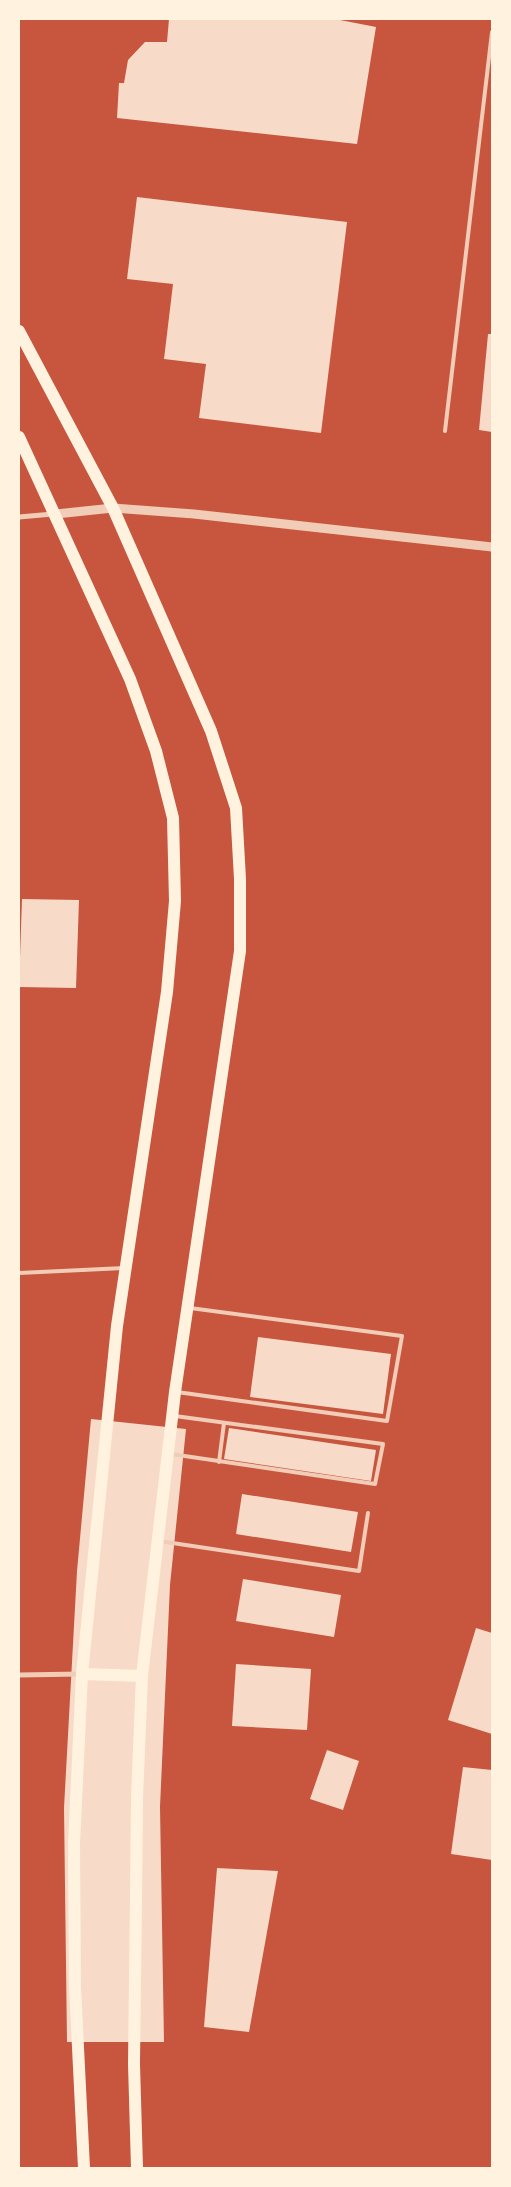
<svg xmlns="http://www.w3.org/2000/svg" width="511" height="2187" viewBox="0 0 511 2187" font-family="'PT Sans Narrow',sans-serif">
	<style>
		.building { fill: #f7dbc8 }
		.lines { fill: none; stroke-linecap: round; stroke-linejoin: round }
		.service { stroke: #f1ccb7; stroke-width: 4 }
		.minor { stroke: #f1ccb7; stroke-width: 5 }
		.tertiary { stroke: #f1ccb7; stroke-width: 9 }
		.primary { stroke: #fff3e0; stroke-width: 12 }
	</style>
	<rect width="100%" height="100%" fill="#c8553d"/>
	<g class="building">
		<path d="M169 19H335L376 27 357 144 117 118 119 83H124L128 60 145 42H167Z"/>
		<path d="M137 197 347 222 321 433 199 418 206 364 164 359 173 284 127 279Z"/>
		<path d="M488 334H492V432L479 430Z"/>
		<path d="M22 899 79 900 76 988 19 987Z"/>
		<path d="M258 1337 391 1354 383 1414 250 1397Z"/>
		<path d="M91 1419 186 1429 170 1585 160 1807 164 2042H67L64 1808 77 1571Z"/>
		<path d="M229 1428 376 1450 371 1481 224 1459Z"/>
		<path d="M242 1494 358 1512 351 1552 236 1534Z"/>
		<path d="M243 1579 341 1595 334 1637 236 1621Z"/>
		<path d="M476 1628 492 1633V1734L448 1720Z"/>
		<path d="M236 1664 311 1669 307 1730 232 1726Z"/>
		<path d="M327 1750 359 1761 343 1810 310 1799Z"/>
		<path d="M463 1767 492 1770V1860L451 1854Z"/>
		<path d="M217 1868 278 1871 249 2032 204 2027Z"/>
	</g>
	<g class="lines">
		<g class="service">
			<path d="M445 431 492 32"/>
			<path d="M19 1273 124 1268"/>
			<path d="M177 1392 387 1421 402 1336 190 1308"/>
			<path d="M171 1454 375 1484 383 1444 175 1416"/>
			<path d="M219 1462 224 1423"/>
			<path d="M159 1541 359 1571 368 1513"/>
		</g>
		<g class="minor">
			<path d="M19 517 53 514"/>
			<path d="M19 1675 81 1674"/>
		</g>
		<path class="tertiary" d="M56 514 113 508 194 514 492 547"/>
		<g class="primary">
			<path d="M19 331 113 508 211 731 236 808 240 879V951L175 1392 142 1676 137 1798 136 1898 134 2064 137 2168"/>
			<path d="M19 437 130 679 156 751 173 818 175 901 167 992 117 1326 82 1674 74 1844 75 1987 84 2168"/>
			<path d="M82 1674 142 1676"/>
		</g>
	</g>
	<rect width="511" height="2187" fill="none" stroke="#fff3e0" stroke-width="40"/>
</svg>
